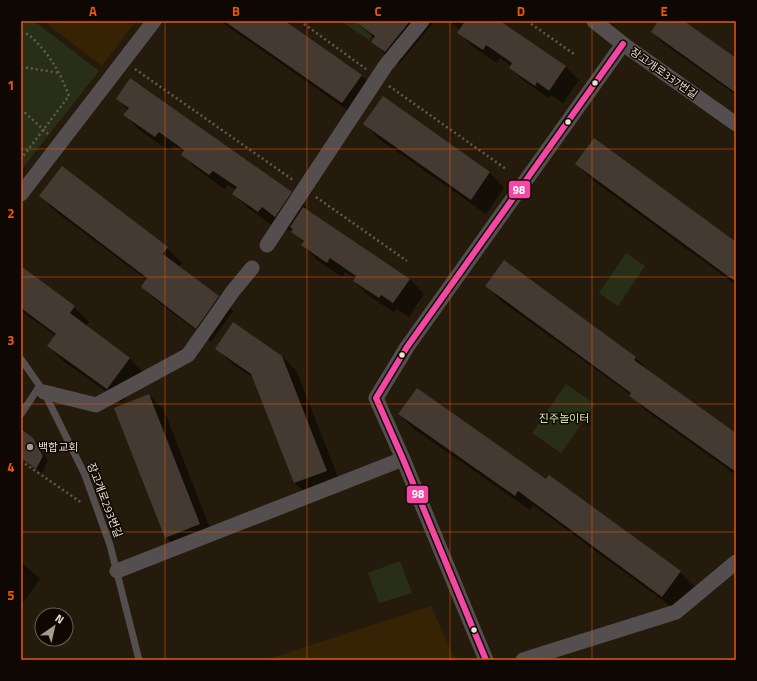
<svg xmlns="http://www.w3.org/2000/svg" width="757" height="681" viewBox="0 0 757 681" font-family="'Titillium Web','Noto Sans KR',sans-serif">
	<style>
		.built { fill: #362304 }
		.green { fill: #292f17 }
		.shadow { fill: #0007 }
		.building { fill: #443a31 }
		.lines { fill: none; stroke-linecap: round; stroke-linejoin: round }
		.path { stroke: #605a56; stroke-width: 2.5; stroke-dasharray: 2 3; stroke-linecap: butt }
		.lane { stroke: #544f4e; stroke-width: 7 }
		.street { stroke: #544f4e; stroke-width: 15 }
		.bus-1-casing { stroke: #0f0802; stroke-width: 9 }
		.bus-1 { stroke: #f346a5; stroke-width: 6 }
		.grid { fill: none; stroke: #e8590c; stroke-width: 1; stroke-opacity: 0.55 }
		.bus-dot { fill: #ece1d2; stroke: #0f0802; stroke-width: 1.5 }
		.poi-dot { fill: #a69c8d; stroke: #0f0802; stroke-width: 1.5 }
		.labels { text-anchor: middle; dominant-baseline: central; stroke-width: 3; stroke-linejoin: round; paint-order: stroke }
		.street-label { font-size: 11px; fill: #ece1d2; stroke: #0f0802 }
		.park-label { font-size: 11px; fill: #d4e9ab; stroke: #0f0802 }
		.poi-label { font-size: 11px; fill: #ece1d2; stroke: #0f0802; text-anchor: start }
		.line-badge { stroke: #0f0802; stroke-width: 1.5 }
		.badge-label { font-size: 11px; text-anchor: middle; font-weight: bold; fill: #fff }
		.neatline { fill: none; stroke: #e8590c; stroke-width: 1.5 }
		.grid-label { font-size: 13px; text-anchor: middle; font-weight: bold; fill: #e8590c }
	</style>
	<rect width="100%" height="100%" fill="#241b0d"/>
	<g class="built">
		<path d="M43 21H136L102 66Z"/>
		<path d="M431 606 455 660H265Z"/>
	</g>
	<g class="green">
		<path d="M21 21H34L99 71 21 170Z"/>
		<path d="M341 21H382L369 40Z"/>
		<path d="M626 253 645 266 618 306 599 293Z"/>
		<path d="M566 384 595 404 561 453 532 433Z"/>
		<path d="M400 561 412 593 379 603 368 573Z"/>
	</g>
	<g class="shadow">
		<path d="M220 21H284L362 76 376 90 357 117Z"/>
		<path d="M359 21H435L399 64 386 55 372 41 374 38 357 23Z"/>
		<path d="M451 21H498L565 66 579 80 563 103 551 95 549 98 524 81 510 68 511 66 500 58 497 63 472 46 459 33 460 30Z"/>
		<path d="M660 21H682L736 59V95L664 44 652 32Z"/>
		<path d="M383 97 490 173 504 188 486 214 379 139 365 124Z"/>
		<path d="M117 98 291 192 306 207 305 209 410 279 424 294 409 317 397 309 394 312 369 296 354 281 355 279 345 272 342 277 317 260 303 245 304 243 292 232 294 230 292 228 290 231 277 221 273 226 248 208 234 194 236 190 228 185 224 189 197 169 182 155 184 152 174 146 170 151 139 130 125 115 128 110Z"/>
		<path d="M576 164 736 243V285L591 179Z"/>
		<path d="M62 168 167 248 182 263 179 267 218 297 233 311 211 342 157 301 142 287 147 280 55 211 40 196Z"/>
		<path d="M21 268 74 307 89 322 86 326 129 358 144 373 122 403 63 361 48 346 56 336 21 311Z"/>
		<path d="M487 286 635 357 650 372 736 434V475L645 410 631 395 501 301Z"/>
		<path d="M217 348 282 356 297 372 341 485 310 497 295 483 255 379 231 363Z"/>
		<path d="M149 395 164 410 214 539 181 552 166 537Z"/>
		<path d="M399 414 547 480 549 476 680 572 695 587 677 611 533 505 530 510 414 429Z"/>
		<path d="M21 431 38 444 48 461 42 473 21 458Z"/>
		<path d="M21 562 40 579 21 605Z"/>
		<path d="M570 657 573 660H560Z"/>
	</g>
	<g class="building">
		<path d="M224 21H285L362 75 342 103Z"/>
		<path d="M354 21H410L385 52 371 42 375 36Z"/>
		<path d="M465 21H500L566 66 549 91 537 82 535 86 509 68 512 63 486 45 483 50 457 33Z"/>
		<path d="M658 21H684L736 58V93L651 32Z"/>
		<path d="M130 78 292 192 275 217 262 207 258 212 232 194 237 187 213 171 209 175 181 155 184 150 159 132 155 137 123 115 129 108 116 99Z"/>
		<path d="M383 96 490 172 471 200 363 124Z"/>
		<path d="M594 138 736 242V282L575 164Z"/>
		<path d="M62 166 168 247 163 254 219 296 196 329 141 287 147 278 39 196Z"/>
		<path d="M303 207 410 279 393 303 381 295 379 298 353 281 356 276 330 258 327 263 301 245 304 241 291 232 293 229 290 227Z"/>
		<path d="M504 260 636 357 634 360 736 433V472L629 396 631 393 485 286Z"/>
		<path d="M21 266 75 306 70 313 130 358 107 389 47 346 56 334 21 308Z"/>
		<path d="M233 322 282 356 327 471 294 483 251 374 215 349Z"/>
		<path d="M417 388 546 479 549 475 681 571 662 597 518 491 515 496 398 414Z"/>
		<path d="M149 394 200 524 165 538 114 408Z"/>
		<path d="M21 429 33 438 43 456 36 469 21 458Z"/>
	</g>
	<g class="lines">
		<g class="path">
			<path d="M300 21 366 69"/>
			<path d="M527 21 574 54"/>
			<path d="M21 34H28C49 53 59 70 69 96L21 159"/>
			<path d="M21 67 60 73"/>
			<path d="M135 69 293 180"/>
			<path d="M389 86 506 169"/>
			<path d="M21 109 48 134"/>
			<path d="M316 197 407 261"/>
			<path d="M21 461 82 503"/>
		</g>
		<g class="lane">
			<path d="M21 359 44 392 85 475 110 545 139 660"/>
			<path d="M21 414 39 387"/>
		</g>
		<g class="street">
			<path d="M594 21 623 44 736 124"/>
			<path d="M21 194 154 21"/>
			<path d="M267 245 386 65 422 21"/>
			<path d="M44 392 96 405 188 355 233 291 252 268"/>
			<path d="M117 571 403 459"/>
			<path d="M486 660 403 459 376 398 407 347 623 44"/>
			<path d="M523 660 676 612 736 562"/>
		</g>
		<defs>
			<path id="bus-1" d="M486 660 403 459 376 398 407 347 623 44"/>
		</defs>
		<use href="#bus-1" class="bus-1-casing"/>
		<use href="#bus-1" class="bus-1"/>
	</g>
	<path class="grid" d="M165 21V660M307 21V660M450 21V660M592 21V660M21 149H736M21 277H736M21 404H736M21 532H736"/>
	<g class="bus-dot">
		<circle cx="595" cy="83" r="3.5"/>
		<circle cx="568" cy="122" r="3.5"/>
		<circle cx="402" cy="355" r="3.5"/>
		<circle cx="474" cy="630" r="3.5"/>
	</g>
	<circle class="poi-dot" cx="30" cy="447" r="4"/>
	<g class="labels">
		<g class="street-label">
			<text transform="translate(664 73) rotate(35)">장고개로337번길</text>
			<text transform="translate(105 500) rotate(69)">장고개로293번길</text>
		</g>
		<g class="park-label">
			<text x="564" y="418">진주놀이터</text>
		</g>
		<g class="poi-label">
			<text x="38" y="447">백합교회</text>
		</g>
	</g>
	<g class="line-badge">
		<rect x="508" y="180" width="23" height="19" rx="4" fill="#f346a5"/>
		<rect x="406" y="485" width="23" height="19" rx="4" fill="#f346a5"/>
	</g>
	<g class="badge-label">
		<text x="519" y="194">98</text>
		<text x="418" y="498">98</text>
	</g>
	<rect width="757" height="681" fill="none" stroke="#0f0802" stroke-width="44"/>
	<g transform="translate(54 627) rotate(34)"><circle r="19" fill="#0f0802" stroke="#675f55"/>
	<path d="M0-3L7 15L0 10L-7 15Z" fill="#a69c8d"/>
	<text y="-6" font-size="11" font-weight="bold" text-anchor="middle" fill="#ece1d2">N</text>
	</g>
	<rect x="22" y="22" width="713" height="637" class="neatline"/>
	<g class="grid-label">
		<text x="93" y="16">A</text>
		<text x="236" y="16">B</text>
		<text x="378" y="16">C</text>
		<text x="521" y="16">D</text>
		<text x="664" y="16">E</text>
		<text x="11" y="90">1</text>
		<text x="11" y="218">2</text>
		<text x="11" y="345">3</text>
		<text x="11" y="472">4</text>
		<text x="11" y="600">5</text>
	</g>
</svg>
